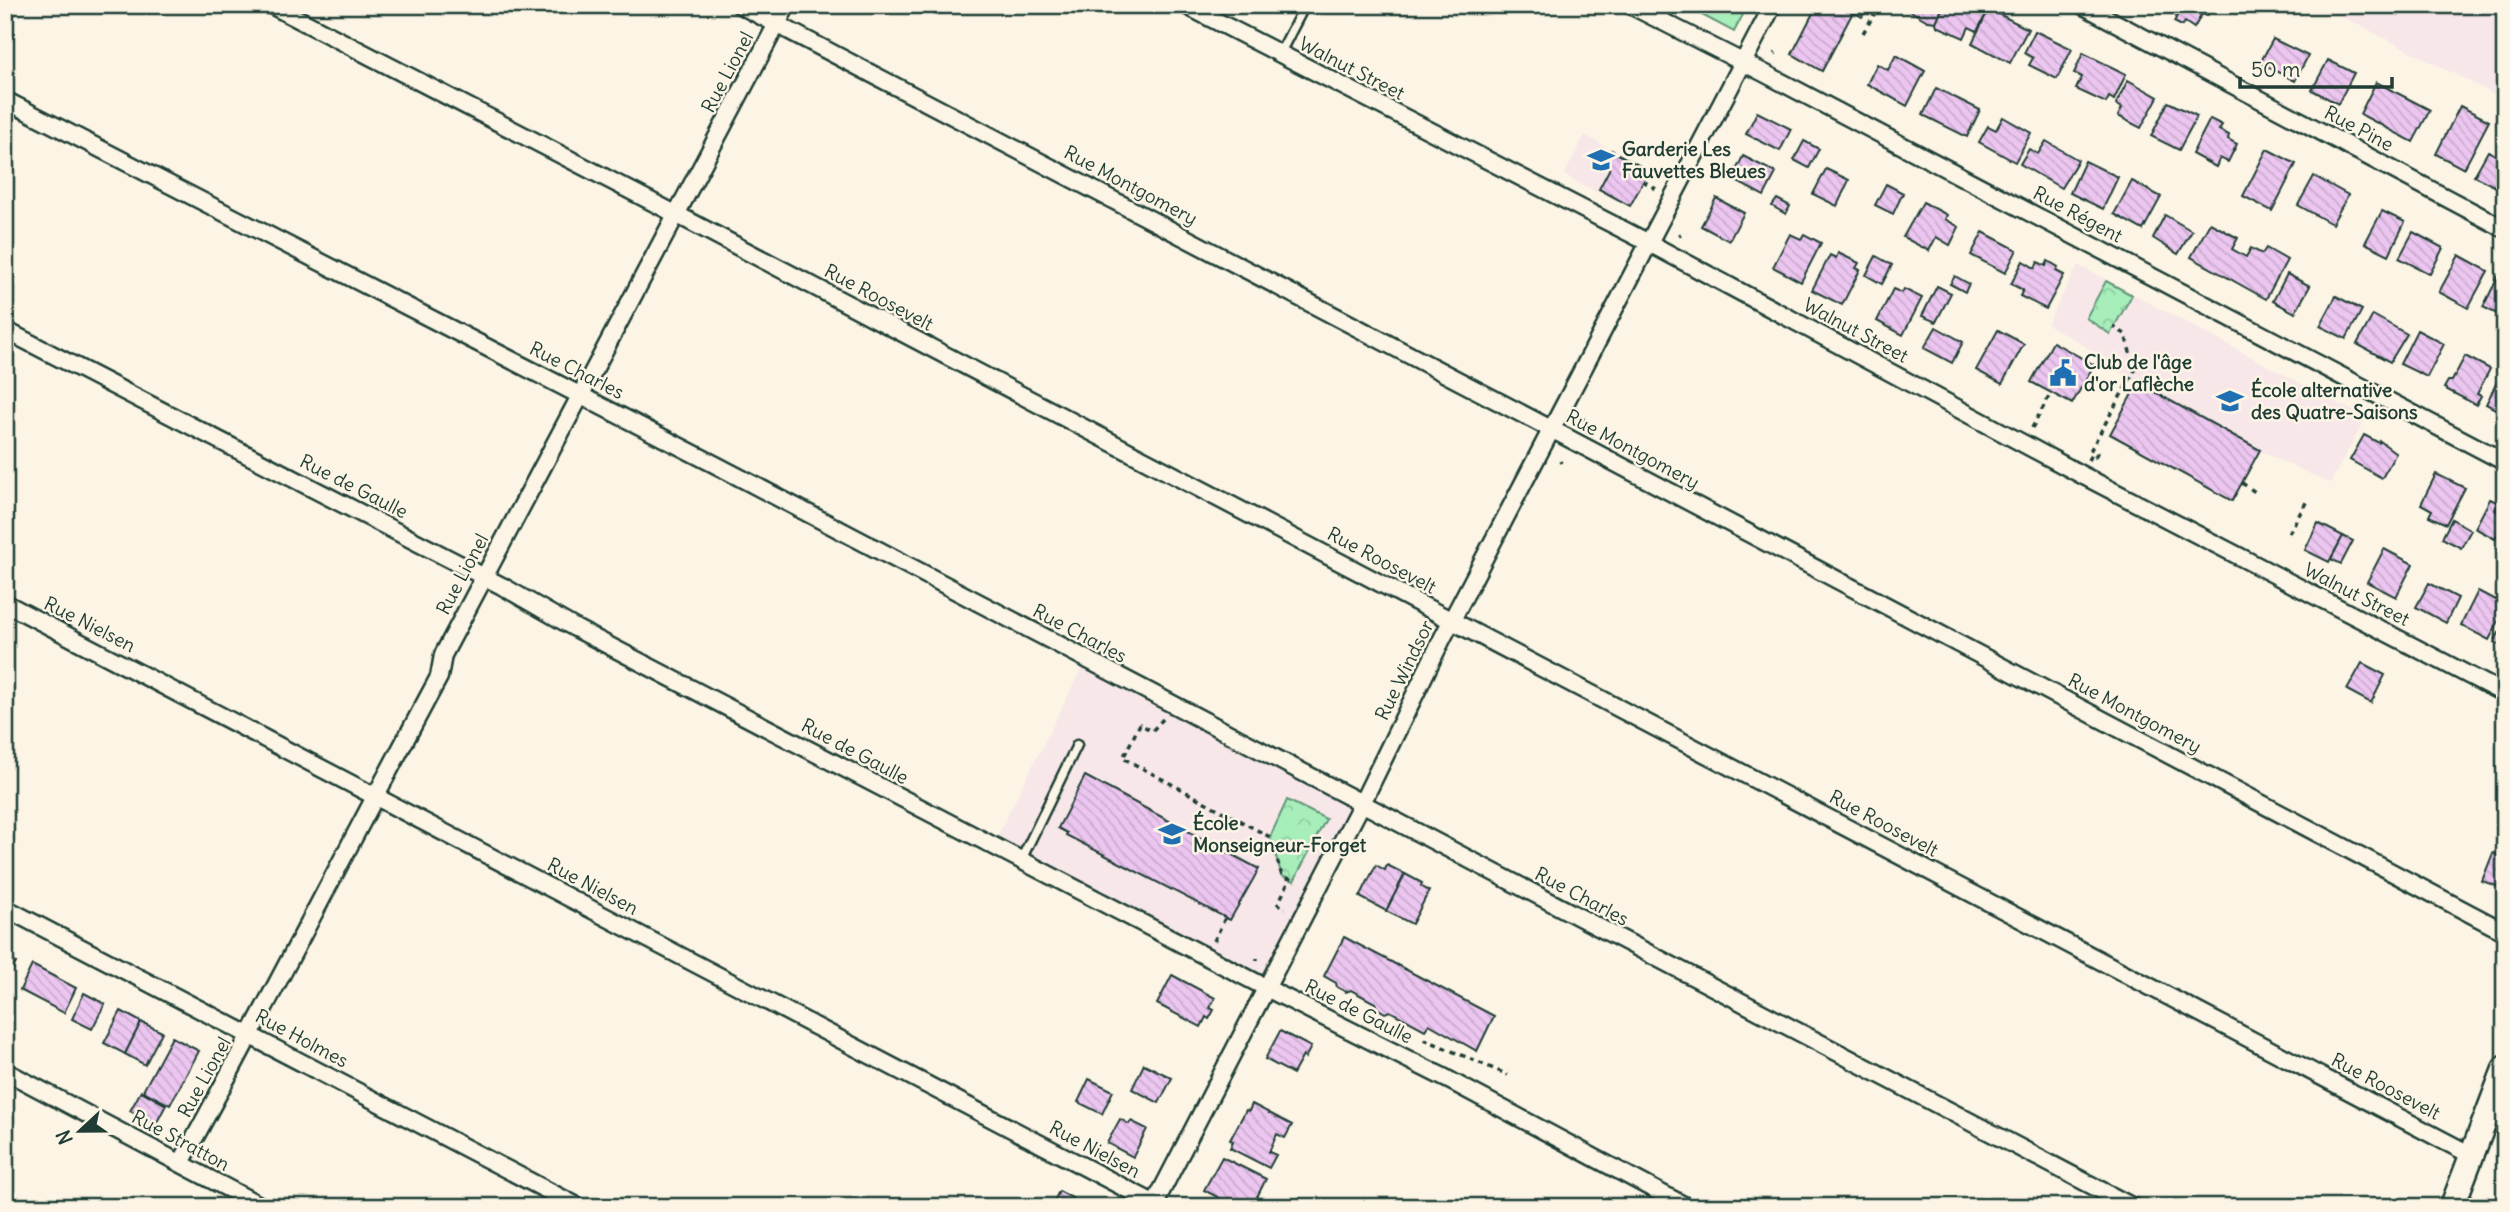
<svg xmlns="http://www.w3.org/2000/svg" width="2510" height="1212" viewBox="0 0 2510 1212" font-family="Delius,sans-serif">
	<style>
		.built { fill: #f7e7e8 }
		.forest { fill: url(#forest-crowns); stroke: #639678; stroke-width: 2 }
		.building { fill: url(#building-back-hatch); stroke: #1f3d34; stroke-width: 2 }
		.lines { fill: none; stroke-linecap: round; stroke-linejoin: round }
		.service-casing { stroke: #1f3d34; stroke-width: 13 }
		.minor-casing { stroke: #1f3d34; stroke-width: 21 }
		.secondary-casing { stroke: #1f3d34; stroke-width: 28 }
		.path { stroke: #1f3d34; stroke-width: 3.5; stroke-dasharray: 5 5; stroke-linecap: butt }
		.service { stroke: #fcf5e5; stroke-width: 8 }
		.minor { stroke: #fcf5e5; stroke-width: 16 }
		.secondary { stroke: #fcf5e5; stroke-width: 23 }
		.labels { text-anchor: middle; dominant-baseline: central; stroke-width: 5; stroke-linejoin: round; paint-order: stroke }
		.street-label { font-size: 19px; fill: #1f3d34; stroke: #fcf5e5 }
		.poi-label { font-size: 19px; font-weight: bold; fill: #1f3d34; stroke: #fcf5e5; text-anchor: start }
	</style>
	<defs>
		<pattern id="forest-crowns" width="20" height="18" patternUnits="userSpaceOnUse" patternTransform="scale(1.75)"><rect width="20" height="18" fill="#a7eebb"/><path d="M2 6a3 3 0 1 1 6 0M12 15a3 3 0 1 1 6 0" fill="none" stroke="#8fcda1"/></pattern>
		<pattern id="building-back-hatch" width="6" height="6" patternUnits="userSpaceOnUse" patternTransform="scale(1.75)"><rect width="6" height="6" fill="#ecc6f0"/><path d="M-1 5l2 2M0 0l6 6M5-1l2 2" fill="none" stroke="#caabce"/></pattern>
	</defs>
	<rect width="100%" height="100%" fill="#fcf5e5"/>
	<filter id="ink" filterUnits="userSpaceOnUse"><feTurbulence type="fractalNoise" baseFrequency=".0143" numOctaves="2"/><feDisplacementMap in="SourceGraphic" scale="14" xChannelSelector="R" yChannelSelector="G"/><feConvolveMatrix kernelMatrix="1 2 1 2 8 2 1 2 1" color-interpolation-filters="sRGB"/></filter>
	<g filter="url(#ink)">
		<g class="built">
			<path d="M2320 5H2505V100Z"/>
			<path d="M1585 135 1649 171 1630 206 1599 189 1596 192 1564 175Z"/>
			<path d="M2078 265 2366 418 2330 483 2260 451 2232 501 2110 434 2137 383 2110 367 2112 362 2047 324Z"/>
			<path d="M1086 660 1361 805 1266 987 992 846Z"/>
		</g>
		<g class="forest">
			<path d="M1683 5H1748L1734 32Z"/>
			<path d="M2106 281 2132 295 2110 334 2086 318Z"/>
			<path d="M1287 800 1326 819 1294 881 1282 876 1270 837Z"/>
		</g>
		<g class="building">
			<path d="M1817 5 1868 7 1862 17 1853 12 1822 71 1792 54Z"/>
			<path d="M1907 5H1944L1936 22 1928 21 1905 8Z"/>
			<path d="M1944 5H1983L1989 9 1977 31 1969 27 1964 38 1937 26 1936 22Z"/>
			<path d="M2173 5H2210L2212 7 2207 16 2202 14 2194 28 2185 22 2182 26 2174 22 2177 16 2169 12Z"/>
			<path d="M1989 9 2028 29 2010 63 1972 43Z"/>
			<path d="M2035 31 2072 49 2057 79 2029 65 2033 58 2024 53Z"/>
			<path d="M2273 39 2308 56 2295 81 2260 63Z"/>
			<path d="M2083 53 2126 74 2114 100 2109 97 2106 103 2076 89 2082 77 2074 73Z"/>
			<path d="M1896 55 1925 71 1907 106 1867 84 1877 64 1888 70Z"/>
			<path d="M2328 60 2354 73 2338 104 2312 90Z"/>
			<path d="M2128 80 2158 97 2141 128 2118 116 2122 108 2116 104Z"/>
			<path d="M2376 82 2430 110 2413 142 2360 114Z"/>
			<path d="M1936 88 1980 110 1967 137 1923 115Z"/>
			<path d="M2168 102 2197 116 2179 150 2151 136Z"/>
			<path d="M2460 106 2489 121 2464 169 2436 154Z"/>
			<path d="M1757 112 1791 129 1780 151 1746 134Z"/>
			<path d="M2003 117 2031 133 2015 162 1979 142 1988 126 1996 130Z"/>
			<path d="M2210 119 2222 125 2219 130 2229 135 2228 139 2237 144 2228 162 2220 158 2216 167 2192 154Z"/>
			<path d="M1804 141 1819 149 1809 168 1794 160Z"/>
			<path d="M2046 141 2078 160 2061 188 2020 164 2029 149 2038 154Z"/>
			<path d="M2267 149 2296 164 2272 211 2243 196Z"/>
			<path d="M1611 150 1649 171 1630 206 1599 189 1610 168 1603 164Z"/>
			<path d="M2488 151 2505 160V176L2498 188 2474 176Z"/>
			<path d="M1743 156 1776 173 1764 196 1732 179Z"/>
			<path d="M2085 161 2118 177 2103 209 2070 193Z"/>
			<path d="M1826 169 1849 180 1837 206 1813 194Z"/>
			<path d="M2314 176 2348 195 2332 224 2298 205Z"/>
			<path d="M2132 181 2161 197 2143 230 2114 214Z"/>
			<path d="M1886 184 1903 193 1893 214 1875 205Z"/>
			<path d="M1716 198 1744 213 1729 241 1701 226Z"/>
			<path d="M1777 199 1790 206 1786 214 1772 206Z"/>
			<path d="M1923 202 1947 215 1945 219 1959 227 1950 245 1936 237 1929 251 1903 237Z"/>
			<path d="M2382 211 2405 222 2389 255 2365 243Z"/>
			<path d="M2165 215 2192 231 2178 254 2153 238Z"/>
			<path d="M2210 223 2238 238 2232 249 2246 257 2251 248 2262 254 2266 248 2287 260 2266 299 2191 257Z"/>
			<path d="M1983 232 2017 250 2005 273 1971 255Z"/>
			<path d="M2413 232 2443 248 2430 274 2399 258Z"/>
			<path d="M1790 234 1801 239 1804 234 1821 243 1801 282 1773 267Z"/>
			<path d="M1838 253 1859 263 1856 268 1860 270 1842 305 1812 290 1830 255 1836 258Z"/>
			<path d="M2459 255 2488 271 2468 308 2439 292Z"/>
			<path d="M1876 256 1892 265 1882 284 1866 275Z"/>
			<path d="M2023 261 2035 268 2038 262 2046 266 2048 261 2058 267 2056 271 2064 275 2046 309 2020 296 2023 290 2011 284Z"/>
			<path d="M2287 274 2310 286 2295 313 2273 301Z"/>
			<path d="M2499 275 2505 278V318L2483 307Z"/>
			<path d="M1955 276 1969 284 1965 292 1950 284Z"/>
			<path d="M1937 286 1951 293 1936 322 1922 316Z"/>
			<path d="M1893 289 1902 293 1904 289 1922 298 1903 335 1877 321Z"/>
			<path d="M2336 296 2362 310 2346 339 2320 326Z"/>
			<path d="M2373 315 2407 334 2390 362 2357 344Z"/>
			<path d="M1936 327 1963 342 1952 363 1924 348Z"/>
			<path d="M1998 330 2024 344 2002 384 1976 370Z"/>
			<path d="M2417 330 2444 344 2427 377 2400 364Z"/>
			<path d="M2053 342 2094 365 2072 404 2031 382Z"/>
			<path d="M2465 356 2490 369 2477 394 2481 396 2476 405 2444 388 2448 381H2452Z"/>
			<path d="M2500 376 2505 379V414L2486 404Z"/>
			<path d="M2138 383 2260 450 2232 501 2110 434Z"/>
			<path d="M2364 435 2379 443 2380 441 2396 453 2382 478 2350 460Z"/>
			<path d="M2436 474 2465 488 2446 524 2429 516 2432 510 2421 504Z"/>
			<path d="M2490 499 2499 503 2495 510 2502 513 2505 509V539L2497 535 2495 539 2475 528Z"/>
			<path d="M2452 519 2471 530 2461 548 2442 538Z"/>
			<path d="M2318 523 2343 536 2329 562 2305 550Z"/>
			<path d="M2343 536 2353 541 2341 564 2331 559Z"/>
			<path d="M2384 549 2413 564 2396 597 2367 582Z"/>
			<path d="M2429 583 2458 598 2446 623 2416 607Z"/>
			<path d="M2478 591 2505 605V609L2489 640 2461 625Z"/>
			<path d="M2505 622V654L2499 651 2502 646 2494 642Z"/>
			<path d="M2362 663 2385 675 2371 703 2347 690Z"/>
			<path d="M1085 776 1259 869 1230 920 1066 835 1067 833 1058 828Z"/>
			<path d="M2493 853 2505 858V889L2482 881Z"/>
			<path d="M1376 865 1385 870 1387 865 1405 874 1386 911 1360 897Z"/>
			<path d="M1405 874 1422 883 1421 886 1429 891 1412 924 1386 911Z"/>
			<path d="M1344 937 1494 1016 1477 1051 1429 1024 1425 1030 1390 1011 1385 1013 1377 1008 1375 1003 1351 990 1346 992 1337 987 1336 983 1324 976Z"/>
			<path d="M5 957 16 963 5 983Z"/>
			<path d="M32 965 76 988 64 1013 20 990Z"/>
			<path d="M1172 975 1215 998 1210 1008 1214 1010 1209 1019 1206 1017 1201 1027 1157 1004Z"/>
			<path d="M84 993 105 1004 92 1029 72 1019Z"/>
			<path d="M121 1011 141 1022 125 1054 104 1043Z"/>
			<path d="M141 1022 162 1032 145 1065 125 1054Z"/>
			<path d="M1280 1031 1311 1047 1305 1058 1303 1056 1293 1074 1265 1059Z"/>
			<path d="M172 1037 199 1051 170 1105 143 1091Z"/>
			<path d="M1144 1064 1172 1078 1159 1103 1132 1089Z"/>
			<path d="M1089 1079 1113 1091 1102 1114 1078 1102Z"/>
			<path d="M141 1091 166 1105 156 1124 130 1111Z"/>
			<path d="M1252 1104 1292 1125 1285 1138 1277 1134 1269 1152 1276 1155 1269 1168 1230 1148 1233 1141 1230 1140 1246 1110 1249 1111Z"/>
			<path d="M1120 1119 1129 1124 1131 1121 1147 1129 1133 1157 1107 1143Z"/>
			<path d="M1222 1157 1266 1179 1252 1207H1236L1204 1190Z"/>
			<path d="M1059 1191 1072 1198 1071 1200 1085 1207H1051Z"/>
		</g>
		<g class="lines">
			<defs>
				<g id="service">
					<path d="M1279 55 1305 5"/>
					<path d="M1021 860 1077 745"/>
				</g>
				<g id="minor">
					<path d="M271 5 693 223 2471 1155"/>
					<path d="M740 5 1551 429 2505 932"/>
					<path d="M1185 5 1649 243 2082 475 2505 694"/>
					<path d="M1630 5 1764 73 2505 462"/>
					<path d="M2082 5 2505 229"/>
					<path d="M5 100 714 464 2133 1207"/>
					<path d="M5 330 502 586 575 628 1282 996 1447 1079 1687 1207"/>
					<path d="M5 603 1161 1207"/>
					<path d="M5 908 579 1207"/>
					<path d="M5 1071 263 1207"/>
					<path d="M181 1163C269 1002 352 838 439 677L443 655 787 5"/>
					<path d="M1153 1207 1361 805 1443 637 1773 5"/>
				</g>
				<path id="secondary" d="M2452 1207 2505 1068"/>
			</defs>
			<use href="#service" class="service-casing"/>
			<use href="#minor" class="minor-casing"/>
			<use href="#secondary" class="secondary-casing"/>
			<g class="path">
				<path d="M1863 33 1880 5"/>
				<path d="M747 35H748"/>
				<path d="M1775 54 1776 53"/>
				<path d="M1643 181 1658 190"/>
				<path d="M1679 235 1681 234"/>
				<path d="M1582 420 1585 419"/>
				<path d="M2032 428 2051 393"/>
				<path d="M2088 460 2091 455 2095 457 2097 453 2091 449 2135 370 2125 334 2114 327"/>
				<path d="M1560 461 1561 463"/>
				<path d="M2242 483 2258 494"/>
				<path d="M2289 533 2308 499"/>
				<path d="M1163 719 1152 731 1140 724 1123 758 1270 837 1282 876 1290 879 1278 904 1285 908"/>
				<path d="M1214 941 1225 918"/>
				<path d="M1257 958V960"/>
				<path d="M1424 1039 1508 1075"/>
			</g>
			<use href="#service" class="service"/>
			<use href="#minor" class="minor"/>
			<use href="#secondary" class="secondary"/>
		</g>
	</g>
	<defs>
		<symbol id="school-bare" viewBox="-9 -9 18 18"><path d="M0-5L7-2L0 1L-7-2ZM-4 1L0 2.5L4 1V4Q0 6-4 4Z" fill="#1f6fb2" stroke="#fcf5e5" stroke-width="2.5" paint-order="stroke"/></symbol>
		<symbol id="civic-bare" viewBox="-9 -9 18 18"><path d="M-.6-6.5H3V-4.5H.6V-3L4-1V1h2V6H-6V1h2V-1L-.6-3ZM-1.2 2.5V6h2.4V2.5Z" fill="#1f6fb2" stroke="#fcf5e5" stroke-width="2.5" paint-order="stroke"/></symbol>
	</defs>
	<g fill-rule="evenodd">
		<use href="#school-bare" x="1582" y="141" width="38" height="38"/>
		<use href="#civic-bare" x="2044" y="354" width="38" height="38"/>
		<use href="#school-bare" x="2211" y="382" width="38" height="38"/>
		<use href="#school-bare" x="1153" y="815" width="38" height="38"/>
	</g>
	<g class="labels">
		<g class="street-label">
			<text transform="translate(1352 68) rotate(27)">Walnut Street</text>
			<text transform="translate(727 72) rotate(-62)">Rue Lionel</text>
			<text transform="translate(2359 128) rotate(28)">Rue Pine</text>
			<text transform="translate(1131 185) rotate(28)">Rue Montgomery</text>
			<text transform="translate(2078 214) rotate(28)">Rue Régent</text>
			<text transform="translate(879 297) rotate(28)">Rue Roosevelt</text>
			<text transform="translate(1856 330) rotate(28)">Walnut Street</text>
			<text transform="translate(577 370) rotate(27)">Rue Charles</text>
			<text transform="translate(1633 449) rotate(28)">Rue Montgomery</text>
			<text transform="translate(354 486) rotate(27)">Rue de Gaulle</text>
			<text transform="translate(1382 560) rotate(28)">Rue Roosevelt</text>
			<text transform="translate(462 574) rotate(-62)">Rue Lionel</text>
			<text transform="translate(2357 594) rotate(27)">Walnut Street</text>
			<text transform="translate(90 624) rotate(27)">Rue Nielsen</text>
			<text transform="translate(1080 633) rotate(28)">Rue Charles</text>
			<text transform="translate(1404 670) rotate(-64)">Rue Windsor</text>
			<text transform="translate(2135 713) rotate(28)">Rue Montgomery</text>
			<text transform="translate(855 751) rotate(28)">Rue de Gaulle</text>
			<text transform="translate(1884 823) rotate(28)">Rue Roosevelt</text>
			<text transform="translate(593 886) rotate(28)">Rue Nielsen</text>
			<text transform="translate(1582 896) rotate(28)">Rue Charles</text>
			<text transform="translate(1359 1011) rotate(27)">Rue de Gaulle</text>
			<text transform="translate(302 1038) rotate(28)">Rue Holmes</text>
			<text transform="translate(204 1077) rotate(-61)">Rue Lionel</text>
			<text transform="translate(2386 1086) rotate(28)">Rue Roosevelt</text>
			<text transform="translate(181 1140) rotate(28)">Rue Stratton</text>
			<text transform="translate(1095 1149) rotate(28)">Rue Nielsen</text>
		</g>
		<g class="poi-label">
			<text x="1622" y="149">Garderie Les<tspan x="1622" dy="22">Fauvettes Bleues</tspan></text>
			<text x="2084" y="362">Club de l'âge<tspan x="2084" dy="22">d'or Laflèche</tspan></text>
			<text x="2251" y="390">École alternative<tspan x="2251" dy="22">des Quatre-Saisons</tspan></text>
			<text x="1193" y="823">École<tspan x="1193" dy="22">Monseigneur-Forget</tspan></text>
		</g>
	</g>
	<rect width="2510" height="1212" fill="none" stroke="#fcf5e5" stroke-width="28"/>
	<rect x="14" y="14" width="2482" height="1184" fill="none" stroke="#1f3d34" stroke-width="2.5" filter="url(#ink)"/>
	<g transform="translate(80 1131) rotate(248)" stroke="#fcf5e5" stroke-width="5" paint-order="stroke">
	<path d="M0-5L12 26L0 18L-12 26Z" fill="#1f3d34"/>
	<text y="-10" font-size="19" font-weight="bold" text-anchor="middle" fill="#1f3d34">N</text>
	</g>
	<path d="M2240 77v10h152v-10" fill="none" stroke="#1f3d34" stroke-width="3.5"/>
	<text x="2251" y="77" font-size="21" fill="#1f3d34" stroke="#fcf5e5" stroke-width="5" paint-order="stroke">50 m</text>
</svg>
